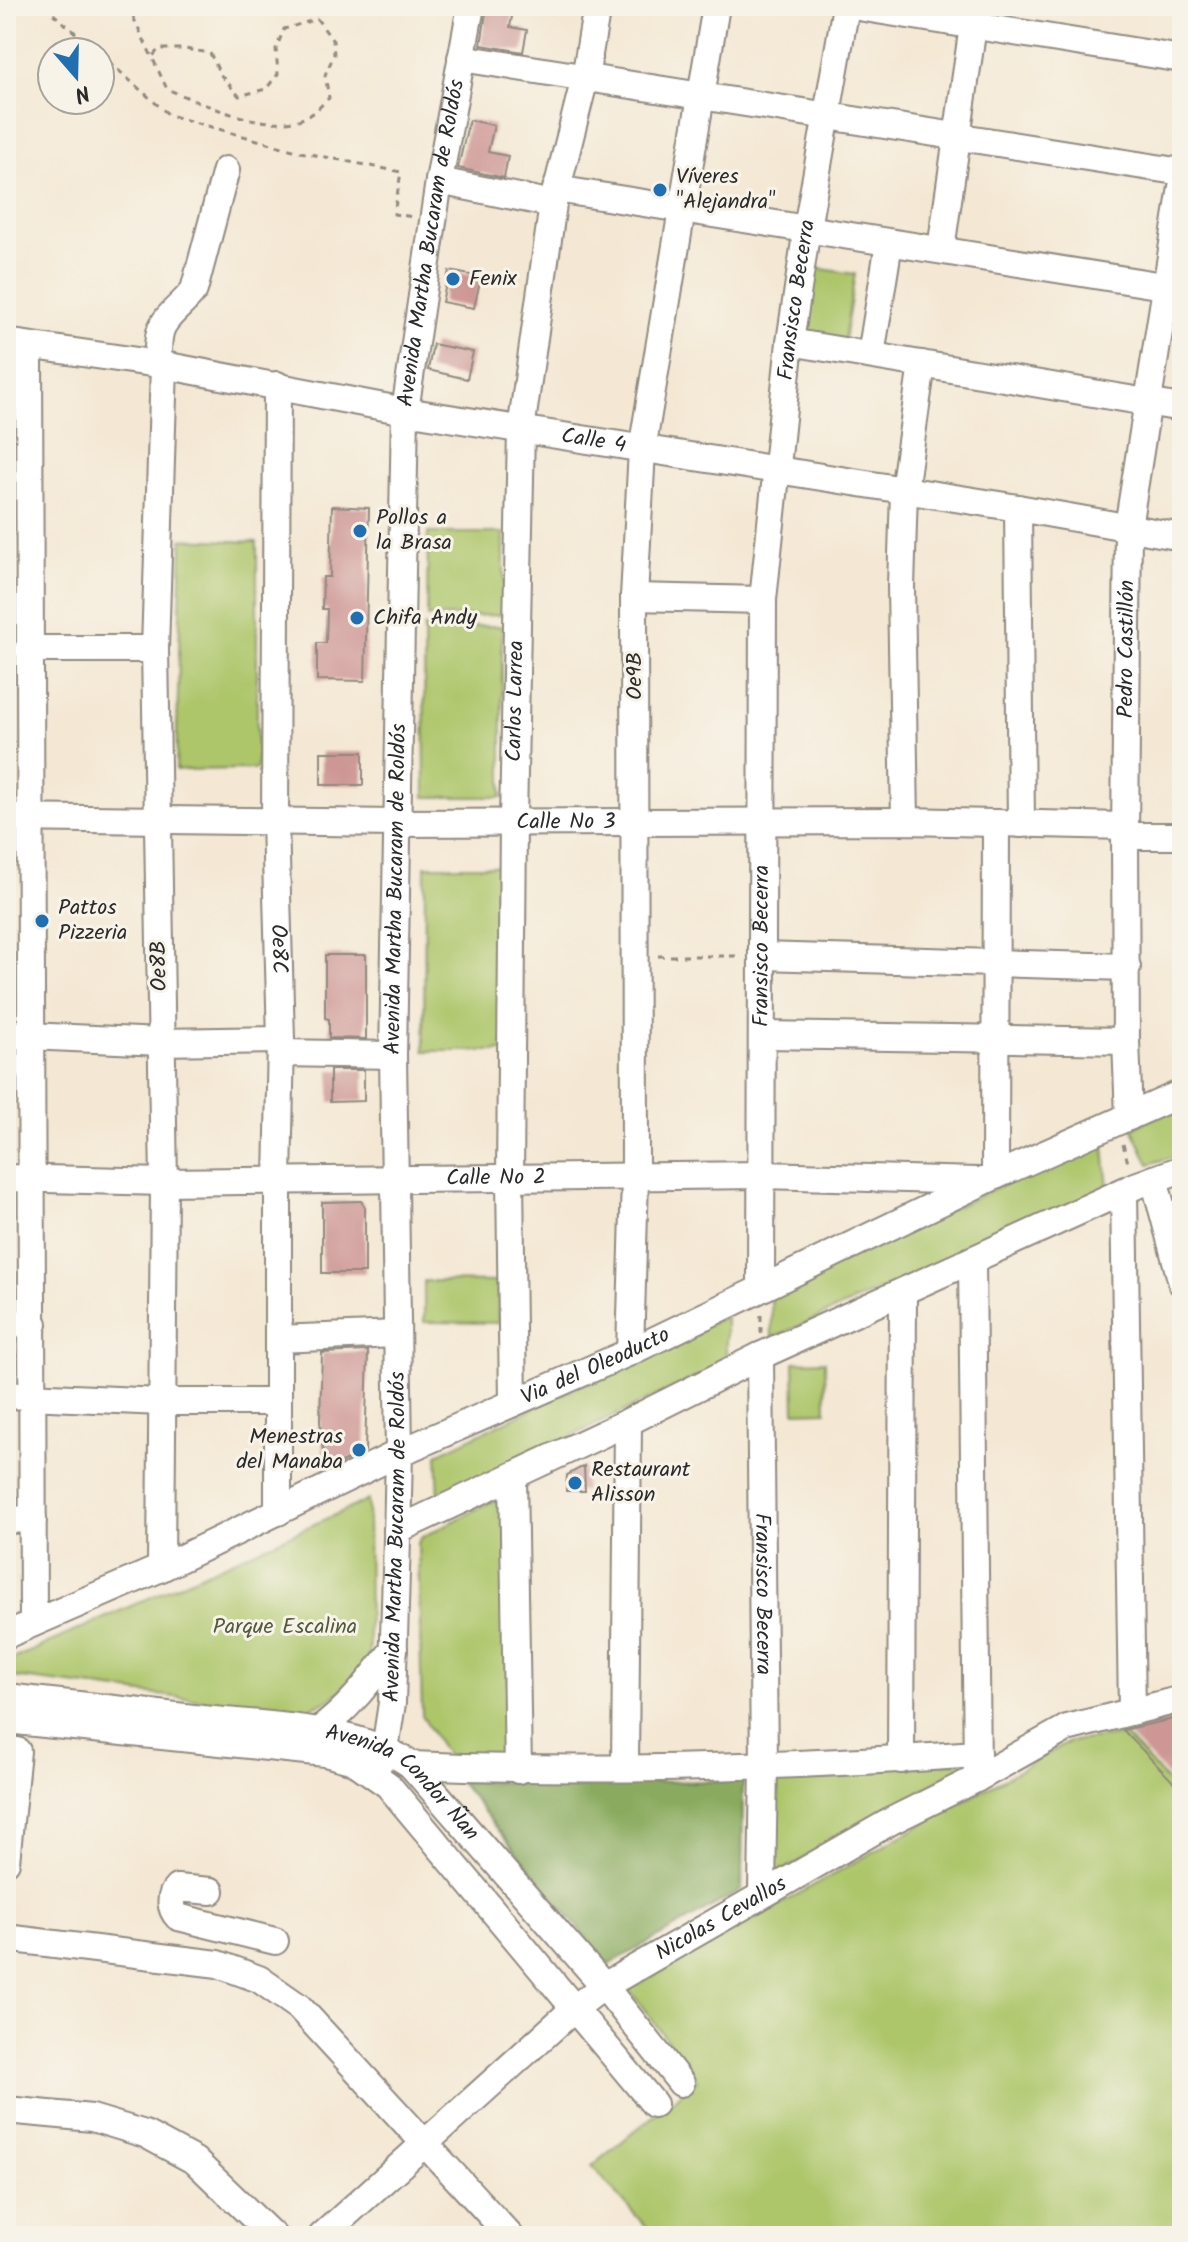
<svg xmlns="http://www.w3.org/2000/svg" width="1188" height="2242" viewBox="0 0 1188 2242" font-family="Kalam,sans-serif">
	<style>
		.green { fill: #adc66b; stroke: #6c784b; stroke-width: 2 }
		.forest { fill: #8aab5f; stroke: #5a6b45; stroke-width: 2 }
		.building { fill: #ce9795 }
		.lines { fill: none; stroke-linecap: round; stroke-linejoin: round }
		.minor-casing { stroke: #908a80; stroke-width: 30 }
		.path { stroke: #908a80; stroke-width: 3; stroke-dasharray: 6 6; stroke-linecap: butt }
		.minor { stroke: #fff; stroke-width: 26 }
		.poi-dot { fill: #1f6fb2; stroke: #f7f3e8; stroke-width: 3 }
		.labels { text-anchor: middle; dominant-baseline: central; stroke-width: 6; stroke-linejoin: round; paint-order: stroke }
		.poi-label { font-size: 22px; fill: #2b2b2b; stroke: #f7f3e8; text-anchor: start }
		.street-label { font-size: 22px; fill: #2b2b2b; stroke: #f7f3e8 }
		.park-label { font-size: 22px; fill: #525a3e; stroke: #f7f3e8 }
	</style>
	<rect width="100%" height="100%" fill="#f7f3e8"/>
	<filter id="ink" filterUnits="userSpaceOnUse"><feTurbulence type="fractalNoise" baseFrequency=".0125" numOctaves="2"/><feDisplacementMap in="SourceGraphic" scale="16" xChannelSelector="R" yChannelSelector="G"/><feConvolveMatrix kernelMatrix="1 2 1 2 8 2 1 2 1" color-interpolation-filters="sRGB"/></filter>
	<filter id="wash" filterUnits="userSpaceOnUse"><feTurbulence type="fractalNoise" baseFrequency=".006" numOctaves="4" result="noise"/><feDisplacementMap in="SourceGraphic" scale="32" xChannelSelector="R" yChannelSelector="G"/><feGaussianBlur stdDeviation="1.8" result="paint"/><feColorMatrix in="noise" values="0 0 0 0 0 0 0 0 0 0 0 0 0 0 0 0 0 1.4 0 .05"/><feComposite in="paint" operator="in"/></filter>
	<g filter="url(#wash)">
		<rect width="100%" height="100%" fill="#f4e8d4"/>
		<g class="green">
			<path d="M815 268 855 274 844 340 805 334Z"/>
			<path d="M428 533H504V615L427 617Z"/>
			<path d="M182 539 257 542V769L176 770Z"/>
			<path d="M502 626V797H425L424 627Z"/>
			<path d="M425 866H506V1051H424Z"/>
			<path d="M1182 1105V1154L1149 1164 1132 1128Z"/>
			<path d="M1103 1137 1108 1188 772 1338 771 1295Z"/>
			<path d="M424 1281 499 1282 498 1323 424 1322Z"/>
			<path d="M726 1316V1363L439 1499 437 1454Z"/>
			<path d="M825 1361 826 1411 795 1412 794 1362Z"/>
			<path d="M506 1494 510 1760 449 1759 422 1716 418 1543 422 1537Z"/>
			<path d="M368 1500 369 1656C349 1689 334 1702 297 1712L6 1676V1662Z"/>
			<path d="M1124 1735 1182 1797V2236H654L592 2166 697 2080 629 1989 1071 1741Z"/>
			<path d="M970 1762 772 1877 776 1770Z"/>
		</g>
		<path class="forest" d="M459 1781 527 1783 743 1781 742 1890 608 1965Z"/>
		<g id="blocks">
			<g class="building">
				<path d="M487 6H514L510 27 527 30 523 52 481 45Z"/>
				<path d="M469 120 494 125 488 152 508 156 504 178 458 168Z"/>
				<path d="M449 271 481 277 474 308 442 302Z"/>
				<path d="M433 344 473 352 467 379 428 370Z"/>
				<path d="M332 506 369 508 365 681 317 680V643H326L327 609H322L323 577H330Z"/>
				<rect x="321" y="752" width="42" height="33"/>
				<path d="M325 955H366V1039L329 1038V1019L325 1018Z"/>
				<path d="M330 1070H364V1101L330 1102Z"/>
				<path d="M361 1201 365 1207V1273H322V1202Z"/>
				<path d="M368 1351 365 1451 325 1471 320 1421 322 1353Z"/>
				<path d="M584 1466 585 1491H566L567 1475Z"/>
				<path d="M1182 1717V1791L1123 1730Z"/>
			</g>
		</g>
	</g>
	<g filter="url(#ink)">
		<use href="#blocks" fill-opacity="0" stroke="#908a80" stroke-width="2"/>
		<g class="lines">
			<defs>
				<g id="minor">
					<path d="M852 6 1182 59"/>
					<path d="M461 58 1182 172"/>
					<path d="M439 181 553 204"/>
					<path d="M556 189 1182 289"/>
					<path d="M941 249 973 26"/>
					<path id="s1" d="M6 342 158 364 405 411 1018 508 1182 537"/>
					<path d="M790 342 1182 408"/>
					<path d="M29 346 33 1623"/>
					<path d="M871 355 889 243"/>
					<path d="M158 364C158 352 157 335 163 325 170 312 185 303 194 290L226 170"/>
					<path id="s2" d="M277 385 275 821 281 1040 278 1180V1512"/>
					<path d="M1018 508 1021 824"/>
					<path d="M634 597 763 600"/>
					<path d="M28 649H155"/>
					<path id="s3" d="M6 818 396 823 905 821 1125 826"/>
					<path d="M905 821 901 587 904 491 922 364"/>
					<path d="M1125 836H1182"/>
					<path d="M762 956 1127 967"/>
					<path d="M6 1035 161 1042 281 1040"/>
					<path d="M764 1035 1126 1041"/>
					<path d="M281 1053 393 1055"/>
					<path id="s4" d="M1129 1117 1126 1041 1125 836 1128 527 1182 187"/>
					<path d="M995 1176 996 823"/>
					<path id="s5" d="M6 1178 164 1182 762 1175 978 1181"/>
					<path d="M1154 1179 1182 1283"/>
					<path d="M1124 1192 1132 1711"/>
					<path d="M972 1260 977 1772"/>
					<path id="s6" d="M761 1288 763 600 790 342 807 228 846 6"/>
					<path d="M6 1323 34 1324"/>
					<path d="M278 1339 397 1334"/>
					<path d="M630 1352 635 1178 634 597 642 450 716 6"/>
					<path id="s7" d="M760 1356 764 1764 762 1893"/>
					<path d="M6 1395 161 1402H277"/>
					<path id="s8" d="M513 1403 510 1179 513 821 521 430 553 204 585 78 597 6"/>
					<path d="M513 1476 518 1770"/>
					<path d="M6 1520 33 1519"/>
					<path d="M397 1530 628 1422 760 1356 1135 1186 1182 1169"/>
					<path d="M161 1568 164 1182 155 649 164 365"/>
					<path id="s9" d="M6 1635 161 1568 399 1453 630 1352 995 1176 1182 1093"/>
					<path id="s10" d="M6 1697C71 1704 137 1711 202 1719 264 1725 361 1727 411 1765L604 1986 681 2083"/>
					<path d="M6 1720 325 1753 354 1761 388 1785 654 2104"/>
					<path d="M318 1731C349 1709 371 1679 394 1649"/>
					<path d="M901 1760 903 1293"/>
					<path d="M411 1765C599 1773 789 1767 977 1754"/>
					<path d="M625 1768 628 1422"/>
					<path id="s11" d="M374 1774 385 1749 392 1703 397 1539 399 1453 393 1055 405 411 439 181 471 6"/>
					<path d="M6 1862 17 1751"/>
					<path d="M211 1891 177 1888C169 1896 170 1909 178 1917L275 1941"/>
					<path d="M6 1938 218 1964 259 1979 299 2007 510 2236"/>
					<path d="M6 2110 92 2118 145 2134 195 2161 273 2236"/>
					<path id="s12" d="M322 2236 576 2007 604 1986 893 1820 978 1778 1067 1728 1182 1699"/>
				</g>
			</defs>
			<use href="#minor" class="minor-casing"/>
			<g class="path">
				<path d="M44 6 98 52"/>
				<path d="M128 6 167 89C204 104 272 137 310 115 317 111 323 103 329 98L325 75 334 55 333 41 317 19 284 29 276 49 278 74 266 89 239 96 220 74 210 53 185 49H159L153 56"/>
				<path d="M100 54 169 115 300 152 401 172 394 214 413 217"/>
				<path d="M658 956H738"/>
				<path d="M1123 1144 1128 1163"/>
				<path d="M761 1333V1312"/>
			</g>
			<use href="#minor" class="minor"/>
		</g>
	</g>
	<g class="poi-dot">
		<circle cx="660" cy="190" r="8"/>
		<circle cx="453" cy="279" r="8"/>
		<circle cx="360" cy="531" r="8"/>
		<circle cx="357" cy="618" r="8"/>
		<circle cx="42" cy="921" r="8"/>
		<circle cx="359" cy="1450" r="8"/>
		<circle cx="575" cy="1483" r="8"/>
	</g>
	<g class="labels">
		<g class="poi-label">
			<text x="676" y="177">Víveres<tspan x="676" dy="25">"Alejandra"</tspan></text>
			<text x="469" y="279">Fenix</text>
			<text x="376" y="518">Pollos a<tspan x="376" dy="25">la Brasa</tspan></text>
			<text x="373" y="618">Chifa Andy</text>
			<text x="58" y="908">Pattos<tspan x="58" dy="25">Pizzeria</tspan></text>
			<text x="343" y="1437" text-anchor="end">Menestras<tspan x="343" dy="25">del Manaba</tspan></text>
			<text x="591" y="1470">Restaurant<tspan x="591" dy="25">Alisson</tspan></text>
		</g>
		<g class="street-label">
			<text stroke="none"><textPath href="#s11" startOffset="1536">Avenida Martha Bucaram de Roldós</textPath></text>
			<text stroke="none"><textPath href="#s6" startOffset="990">Fransisco Becerra</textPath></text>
			<text stroke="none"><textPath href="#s1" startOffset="596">Calle 4</textPath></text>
			<text stroke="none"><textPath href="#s4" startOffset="468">Pedro Castillón</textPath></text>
			<text transform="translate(635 676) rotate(-90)">Oe9B</text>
			<text stroke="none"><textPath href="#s8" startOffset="702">Carlos Larrea</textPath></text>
			<text stroke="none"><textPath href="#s3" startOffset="560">Calle No 3</textPath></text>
			<text stroke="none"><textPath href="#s11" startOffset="888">Avenida Martha Bucaram de Roldós</textPath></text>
			<text stroke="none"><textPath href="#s6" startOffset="342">Fransisco Becerra</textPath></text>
			<text stroke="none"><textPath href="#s2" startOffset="564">Oe8C</textPath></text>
			<text transform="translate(160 966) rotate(-91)">Oe8B</text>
			<text stroke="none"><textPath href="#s5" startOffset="490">Calle No 2</textPath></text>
			<text stroke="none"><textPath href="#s9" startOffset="648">Via del Oleoducto</textPath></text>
			<text stroke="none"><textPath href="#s11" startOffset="240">Avenida Martha Bucaram de Roldós</textPath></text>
			<text stroke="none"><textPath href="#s7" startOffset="238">Fransisco Becerra</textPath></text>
			<text stroke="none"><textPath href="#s10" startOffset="416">Avenida Condor Ñan</textPath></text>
			<text stroke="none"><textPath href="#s12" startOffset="512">Nicolas Cevallos</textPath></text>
		</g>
		<g class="park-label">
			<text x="285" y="1627">Parque Escalina</text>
		</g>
	</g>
	<rect width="1188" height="2242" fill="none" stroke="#f7f3e8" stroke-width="32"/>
	<g transform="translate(76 76) rotate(160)"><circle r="38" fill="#f7f3e8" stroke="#a5a39c" stroke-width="2"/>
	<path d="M0-6L14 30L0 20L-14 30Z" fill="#1f6fb2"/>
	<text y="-12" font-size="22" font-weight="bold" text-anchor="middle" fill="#2b2b2b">N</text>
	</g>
</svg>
